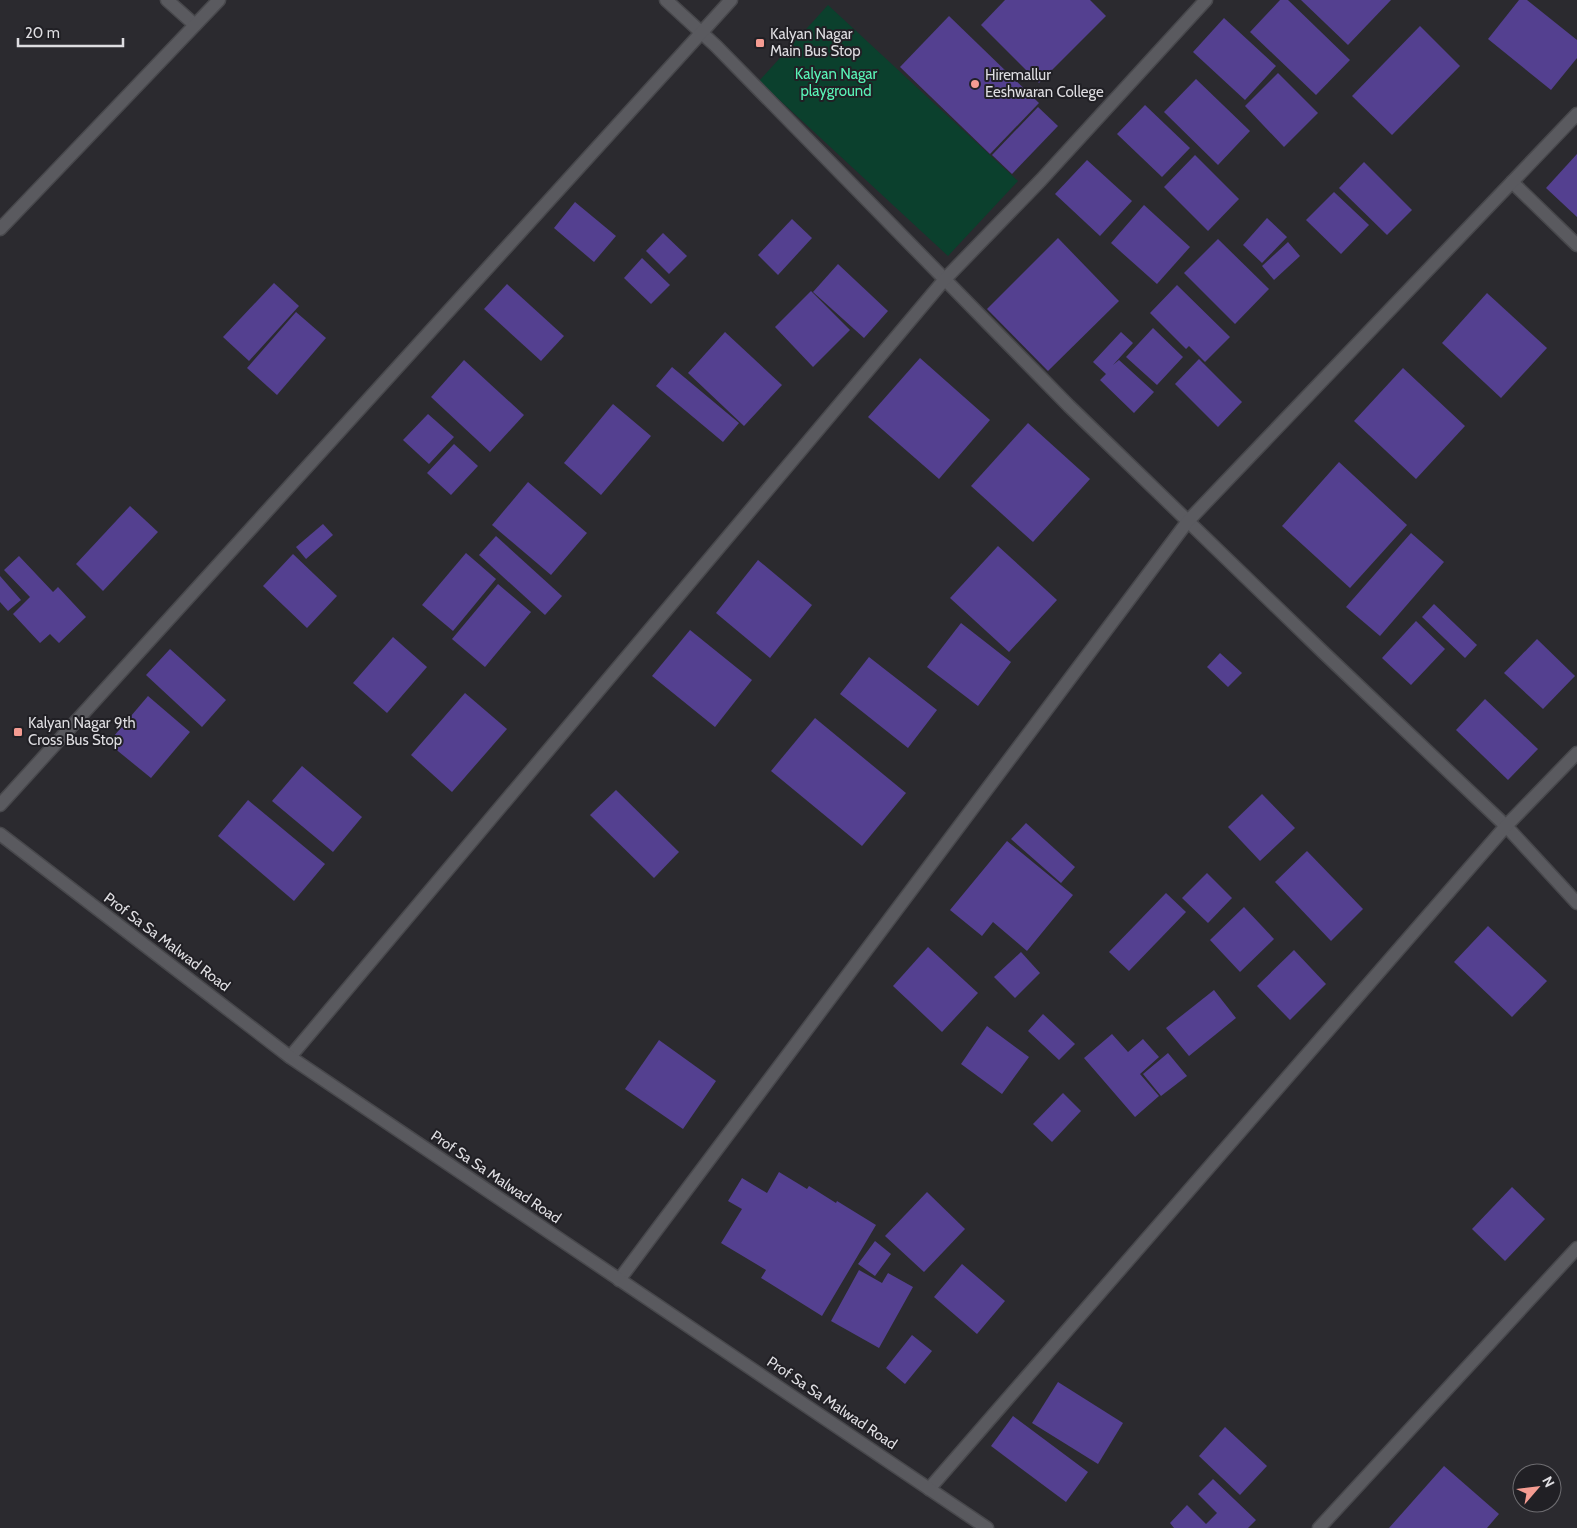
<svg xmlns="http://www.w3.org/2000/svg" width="1577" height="1528" viewBox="0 0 1577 1528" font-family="Cabin,sans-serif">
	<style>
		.green { fill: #0b402d }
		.building { fill: #544090 }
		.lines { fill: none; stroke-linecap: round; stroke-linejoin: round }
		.minor-casing { stroke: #48484c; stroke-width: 15 }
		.tertiary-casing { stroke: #48484c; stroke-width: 15 }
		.minor { stroke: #5a5a5f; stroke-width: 12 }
		.tertiary { stroke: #5a5a5f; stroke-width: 12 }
		.poi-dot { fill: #f59c92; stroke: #212025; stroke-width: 2 }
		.labels { text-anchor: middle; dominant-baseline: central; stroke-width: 4; stroke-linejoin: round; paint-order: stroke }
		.poi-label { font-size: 15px; fill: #dedde1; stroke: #212025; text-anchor: start }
		.park-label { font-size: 15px; fill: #59f4b7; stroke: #212025 }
		.street-label { font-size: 15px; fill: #dedde1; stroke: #212025 }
	</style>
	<rect width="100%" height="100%" fill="#2b2a2f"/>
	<path class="green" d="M828 5 1018 181 948 256 759 81Z"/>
	<g class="building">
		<path d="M1005 0H1090L1106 16 1039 83 981 25Z"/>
		<path d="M1280 0H1288L1350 60 1316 95 1250 32Z"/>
		<path d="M1301 0H1391L1348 45Z"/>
		<path d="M1519 0H1527L1577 40V58L1551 90 1488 39Z"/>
		<path d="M949 16 1039 103 990 154 900 67Z"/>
		<path d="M1224 18 1276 66 1245 100 1193 52Z"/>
		<path d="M1420 26 1460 66 1392 135 1352 96Z"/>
		<path d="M1278 73 1318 113 1284 147 1245 106Z"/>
		<path d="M1196 79 1250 131 1218 165 1164 112Z"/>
		<path d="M1145 105 1190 148 1162 177 1117 134Z"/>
		<path d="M1038 107 1058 126 1012 174 992 155Z"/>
		<path d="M1577 154V217L1546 188Z"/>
		<path d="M1195 155 1239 199 1208 231 1164 187Z"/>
		<path d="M1087 160 1132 201 1100 236 1055 194Z"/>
		<path d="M1364 162 1412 210 1387 235 1339 188Z"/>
		<path d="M1334 192 1369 225 1341 254 1306 220Z"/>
		<path d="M575 202 616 236 594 262 554 228Z"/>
		<path d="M1144 205 1190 247 1157 284 1111 243Z"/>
		<path d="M1267 218 1287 237 1262 263 1243 245Z"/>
		<path d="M792 219 812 238 778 275 758 255Z"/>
		<path d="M663 233 687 256 669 274 646 251Z"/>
		<path d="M1058 238 1119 301 1048 371 987 309Z"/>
		<path d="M1218 239 1269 289 1235 324 1184 273Z"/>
		<path d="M1288 242 1300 256 1274 280 1262 266Z"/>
		<path d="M642 258 670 285 651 304 624 278Z"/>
		<path d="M838 264 888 311 864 338 813 292Z"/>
		<path d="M274 283 299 306 249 361 223 337Z"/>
		<path d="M507 284 564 336 541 361 484 309Z"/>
		<path d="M1177 285 1230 337 1205 362 1189 346 1186 349 1150 313Z"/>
		<path d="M811 291 850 330 813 367 775 327Z"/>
		<path d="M1487 293 1547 348 1501 398 1442 343Z"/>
		<path d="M296 312 326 338 277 395 247 368Z"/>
		<path d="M1153 328 1183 357 1157 385 1126 357Z"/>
		<path d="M725 332 782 385 744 426 688 373Z"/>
		<path d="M1121 332 1133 343 1113 365 1119 360 1154 392 1134 413 1100 380 1106 374 1093 362Z"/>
		<path d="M920 358 990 420 939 479 868 417Z"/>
		<path d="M1199 359 1242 402 1218 427 1175 384Z"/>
		<path d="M464 360 524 415 490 452 431 397Z"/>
		<path d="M672 367 739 423 723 442 656 386Z"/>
		<path d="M1403 368 1465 426 1416 479 1354 421Z"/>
		<path d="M613 404 651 436 601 495 564 463Z"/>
		<path d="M428 414 454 437 429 464 403 440Z"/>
		<path d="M1028 423 1090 479 1033 542 971 486Z"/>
		<path d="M454 444 478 466 451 495 427 473Z"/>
		<path d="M1339 462 1407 525 1350 588 1282 526Z"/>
		<path d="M528 482 587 533 551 575 492 525Z"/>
		<path d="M130 506 158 532 103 591 76 564Z"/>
		<path d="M323 524 333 535 306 559 296 547Z"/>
		<path d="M1411 533 1444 562 1380 636 1346 607Z"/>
		<path d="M496 536 562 596 545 615 479 555Z"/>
		<path d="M998 546 1057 600 1009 652 950 598Z"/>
		<path d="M466 553 496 579 453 631 422 605Z"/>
		<path d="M293 554 337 596 307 628 263 586Z"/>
		<path d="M19 556 53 592 58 587 86 617 59 643 50 634 40 643 13 614 30 597 4 570Z"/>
		<path d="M758 560 812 605 770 658 716 613Z"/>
		<path d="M0 576 21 600 8 611 0 602Z"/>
		<path d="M498 584 531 612 485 667 452 639Z"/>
		<path d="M1434 604 1477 645 1465 658 1422 617Z"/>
		<path d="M1416 621 1445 649 1411 685 1382 658Z"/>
		<path d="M961 623 1011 662 978 706 927 667Z"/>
		<path d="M690 630 752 680 715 727 652 676Z"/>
		<path d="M393 637 427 667 387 713 353 683Z"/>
		<path d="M1537 639 1575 676 1543 709 1504 673Z"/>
		<path d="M170 649 226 700 202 727 146 675Z"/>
		<path d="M1220 653 1242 673 1228 687 1207 667Z"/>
		<path d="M869 657 937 710 908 748 840 694Z"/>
		<path d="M465 693 507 729 452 792 411 755Z"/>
		<path d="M148 696 190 732 151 778 108 743Z"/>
		<path d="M1485 699 1538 749 1508 780 1456 730Z"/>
		<path d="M815 718 906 793 862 846 771 771Z"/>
		<path d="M302 766 362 817 333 852 272 801Z"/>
		<path d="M616 790 679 852 654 878 590 815Z"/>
		<path d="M1262 794 1295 828 1260 861 1228 827Z"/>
		<path d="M248 800 325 864 294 901 218 836Z"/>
		<path d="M1026 823 1075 867 1061 883 1011 839Z"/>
		<path d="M1007 841 1073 895 1027 951 993 922 982 936 950 910Z"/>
		<path d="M1307 851 1363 909 1331 941 1275 882Z"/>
		<path d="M1207 873 1232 898 1208 923 1182 898Z"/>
		<path d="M1166 893 1186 912 1129 971 1109 952Z"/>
		<path d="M1244 907 1274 939 1240 972 1210 940Z"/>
		<path d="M1488 926 1547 981 1512 1017 1454 962Z"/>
		<path d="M928 947 978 993 942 1032 893 986Z"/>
		<path d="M1294 950 1326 984 1290 1020 1257 986Z"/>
		<path d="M1021 952 1040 973 1015 998 994 977Z"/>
		<path d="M1214 990 1236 1018 1189 1056 1166 1028Z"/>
		<path d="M1043 1014 1075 1044 1059 1060 1028 1031Z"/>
		<path d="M987 1026 1029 1057 1002 1094 961 1064Z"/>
		<path d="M1112 1034 1128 1052 1143 1039 1159 1057 1140 1074 1159 1096 1135 1117 1084 1058Z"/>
		<path d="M659 1040 716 1081 683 1129 625 1089Z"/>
		<path d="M1168 1053 1187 1076 1161 1096 1143 1074Z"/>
		<path d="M1063 1093 1081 1111 1052 1142 1033 1124Z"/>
		<path d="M779 1172 807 1189 809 1186 836 1203 837 1201 876 1225 822 1316 761 1278 766 1270 721 1243 742 1209 728 1201 742 1178 767 1193Z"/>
		<path d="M1512 1187 1545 1219 1505 1261 1472 1229Z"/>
		<path d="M927 1192 965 1229 924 1272 885 1236Z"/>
		<path d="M875 1241 891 1254 875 1276 858 1264Z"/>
		<path d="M962 1264 1005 1301 977 1334 934 1297Z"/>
		<path d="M859 1270 882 1283 888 1273 913 1287 879 1348 831 1321Z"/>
		<path d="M912 1335 932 1351 905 1384 886 1368Z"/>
		<path d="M1058 1382 1123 1423 1098 1464 1032 1423Z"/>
		<path d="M1013 1416 1088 1472 1066 1502 991 1446Z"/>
		<path d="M1225 1427 1267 1466 1240 1495 1199 1456Z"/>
		<path d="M1444 1466 1499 1514 1487 1528H1389Z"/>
		<path d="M1213 1479 1256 1520 1248 1528H1174L1170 1523 1187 1505 1206 1524 1217 1513 1198 1494Z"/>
	</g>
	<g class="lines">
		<defs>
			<g id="minor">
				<path d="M167 0 195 25"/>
				<path d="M666 0 716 46 1069 406 1323 652 1506 826 1577 903"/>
				<path d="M1512 182 1577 245"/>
				<path d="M0 229 219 0"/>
				<path d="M0 805 731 0"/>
				<path d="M290 1057 945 279 1041 180 1206 0"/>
				<path d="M619 1280 1188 521 1577 114"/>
				<path d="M929 1489 1506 826 1577 753"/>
				<path d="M1319 1528 1577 1248"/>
			</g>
			<path id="tertiary" d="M0 834 290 1057 987 1528"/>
		</defs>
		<use href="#minor" class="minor-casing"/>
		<use href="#tertiary" class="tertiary-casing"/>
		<use href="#minor" class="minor"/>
		<use href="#tertiary" class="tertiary"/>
	</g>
	<g class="poi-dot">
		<rect x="755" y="38" width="10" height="10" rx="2.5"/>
		<circle cx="975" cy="84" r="5"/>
		<rect x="13" y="727" width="10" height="10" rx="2.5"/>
	</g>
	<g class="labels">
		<g class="poi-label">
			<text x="770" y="34">Kalyan Nagar<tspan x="770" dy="17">Main Bus Stop</tspan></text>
			<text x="985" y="75">Hiremallur<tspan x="985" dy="17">Eeshwaran College</tspan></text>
			<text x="28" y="723">Kalyan Nagar 9th<tspan x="28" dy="17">Cross Bus Stop</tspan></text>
		</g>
		<g class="park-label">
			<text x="836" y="74">Kalyan Nagar<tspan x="836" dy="17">playground</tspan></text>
		</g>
		<g class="street-label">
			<text transform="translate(167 942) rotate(37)">Prof Sa Sa Malwad Road</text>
			<text transform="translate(496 1177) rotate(34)">Prof Sa Sa Malwad Road</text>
			<text transform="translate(832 1403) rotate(34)">Prof Sa Sa Malwad Road</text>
		</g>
	</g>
	<g transform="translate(1537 1488) rotate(62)"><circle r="24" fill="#212025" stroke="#6d6c70"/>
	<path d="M0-4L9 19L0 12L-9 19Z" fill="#f59c92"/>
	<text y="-8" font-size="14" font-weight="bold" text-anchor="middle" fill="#dedde1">N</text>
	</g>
	<path d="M18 38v8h105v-8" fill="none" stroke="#dedde1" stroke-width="2.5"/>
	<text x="25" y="38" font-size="15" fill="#dedde1" stroke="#212025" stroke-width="4" paint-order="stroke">20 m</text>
</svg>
